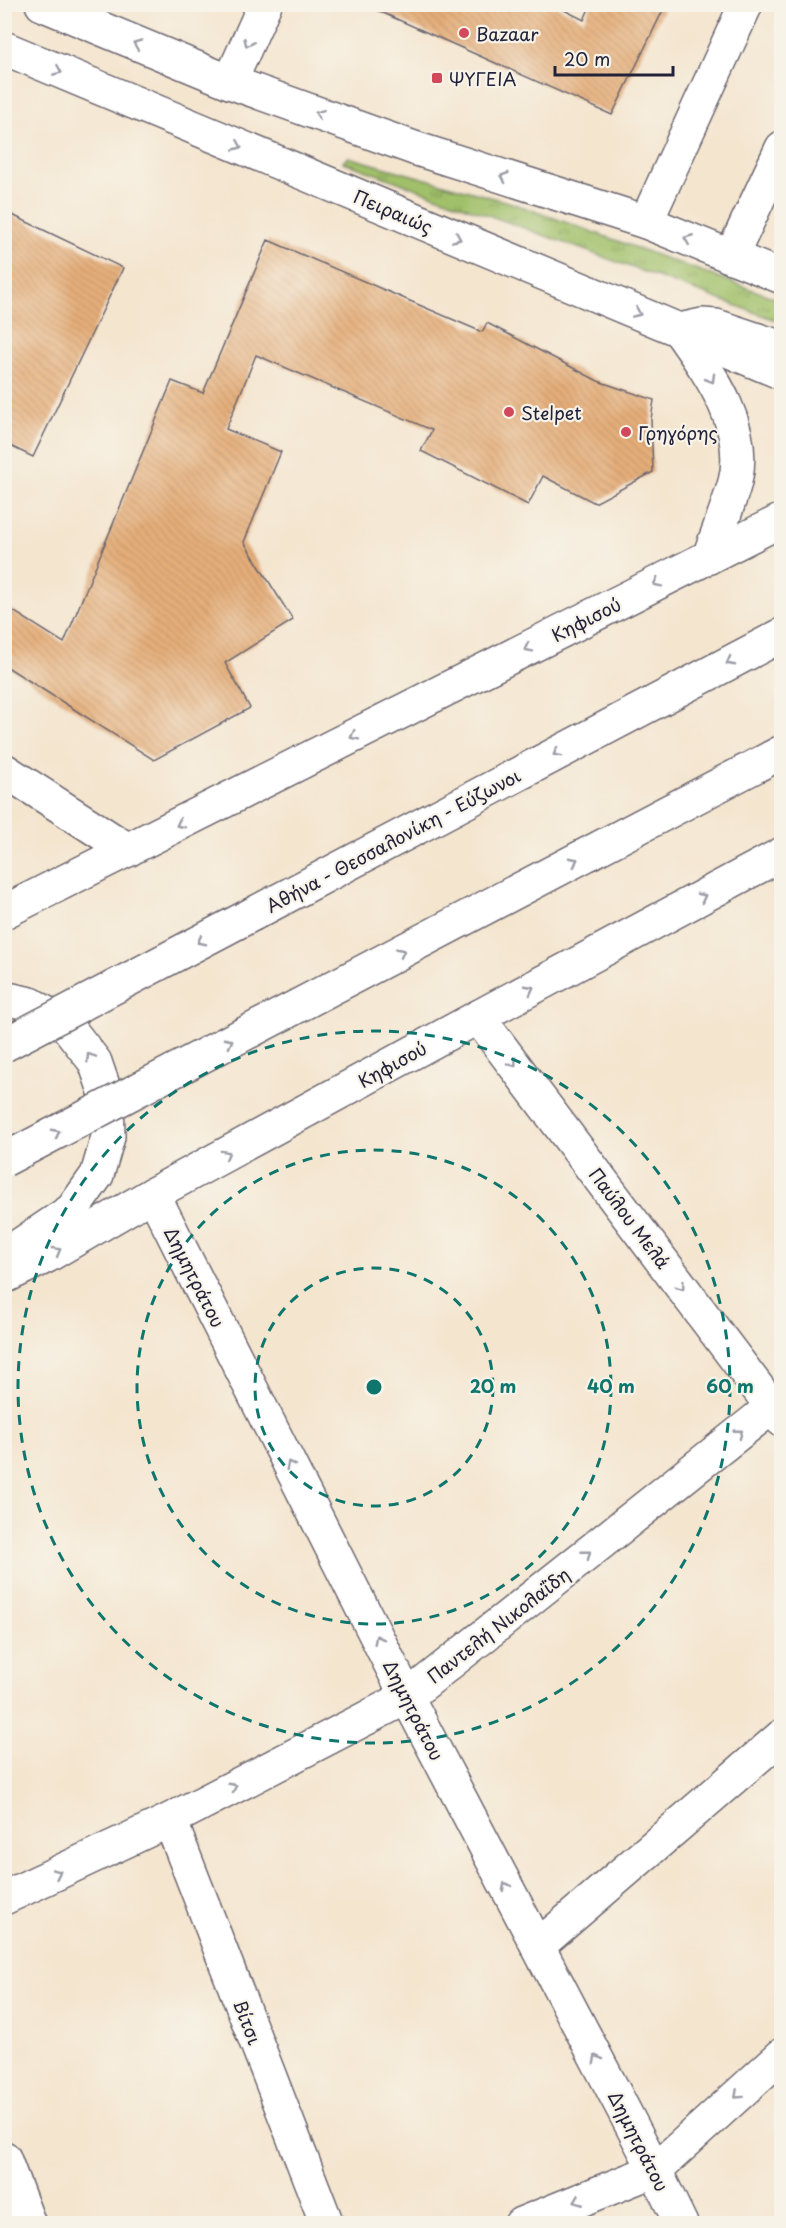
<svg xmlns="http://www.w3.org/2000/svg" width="786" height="2228" viewBox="0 0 786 2228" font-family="'Playpen Sans',sans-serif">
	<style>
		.grass { fill: url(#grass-tufts); stroke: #617152; stroke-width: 1.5 }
		.building { fill: url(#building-back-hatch) }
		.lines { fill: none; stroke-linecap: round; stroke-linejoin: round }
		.minor-casing { stroke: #6c666f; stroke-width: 36 }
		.major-casing { stroke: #6c666f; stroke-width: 36 }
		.highway-casing { stroke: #6c666f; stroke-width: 36 }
		.minor { stroke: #fff; stroke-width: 33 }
		.major { stroke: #fff; stroke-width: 33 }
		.highway { stroke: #fff; stroke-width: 33 }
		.highway-bridge-casing { stroke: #6c666f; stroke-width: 36; stroke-linecap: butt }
		.highway-bridge { stroke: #fff; stroke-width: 33 }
		.oneway { stroke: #9c9ca7 }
		.ring { fill: none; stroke: #0f766e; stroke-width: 3; stroke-dasharray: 10 8 }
		.poi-dot { fill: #d1495b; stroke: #f7f3e8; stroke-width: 2 }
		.labels { text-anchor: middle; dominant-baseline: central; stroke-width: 4.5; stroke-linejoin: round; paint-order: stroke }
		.poi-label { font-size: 18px; fill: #22223b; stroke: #f7f3e8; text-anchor: start }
		.street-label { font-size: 18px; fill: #22223b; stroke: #f7f3e8 }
		.centre { fill: #0f766e; stroke: #f7f3e8; stroke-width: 3 }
		.ring-label { font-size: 18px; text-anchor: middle; font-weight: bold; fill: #0f766e; stroke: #f7f3e8; stroke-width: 4.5; stroke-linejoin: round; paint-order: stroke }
	</style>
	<defs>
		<pattern id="grass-tufts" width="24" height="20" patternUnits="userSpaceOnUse" patternTransform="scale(1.5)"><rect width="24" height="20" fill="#a0c069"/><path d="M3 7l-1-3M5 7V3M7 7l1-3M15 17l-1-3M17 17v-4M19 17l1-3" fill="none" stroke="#829c58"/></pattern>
		<pattern id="building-back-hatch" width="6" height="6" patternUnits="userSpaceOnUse" patternTransform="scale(1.5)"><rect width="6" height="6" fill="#e5ae79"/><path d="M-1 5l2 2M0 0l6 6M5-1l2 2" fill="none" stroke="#c4956a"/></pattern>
	</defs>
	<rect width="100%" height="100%" fill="#f7f3e8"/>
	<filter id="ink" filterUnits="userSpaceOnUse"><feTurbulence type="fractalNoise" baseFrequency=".0167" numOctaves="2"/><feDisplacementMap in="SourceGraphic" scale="12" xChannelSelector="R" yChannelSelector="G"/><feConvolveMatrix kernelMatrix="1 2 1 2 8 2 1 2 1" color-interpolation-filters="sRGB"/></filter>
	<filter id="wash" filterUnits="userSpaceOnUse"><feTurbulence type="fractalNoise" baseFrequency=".008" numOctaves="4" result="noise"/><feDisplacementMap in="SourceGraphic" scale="24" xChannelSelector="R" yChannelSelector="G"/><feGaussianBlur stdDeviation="1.35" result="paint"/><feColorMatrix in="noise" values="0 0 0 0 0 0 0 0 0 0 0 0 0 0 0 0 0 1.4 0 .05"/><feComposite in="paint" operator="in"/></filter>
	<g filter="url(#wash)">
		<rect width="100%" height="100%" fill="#f4e5cf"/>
		<path class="grass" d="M348 157 515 204 781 300V322L343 162Z"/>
		<g id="blocks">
			<g class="building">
				<path d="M363 4H552L584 20 591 4H666L612 115Z"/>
				<path d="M4 211 123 268 33 457 4 443Z"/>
				<path d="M268 240 482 332 487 323 598 381 654 400 651 419 653 472 595 503 543 476 528 505 421 451 432 430 256 355 226 429 281 452 244 542 293 620 225 663 250 708 154 760 4 665V605L64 643 172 381 203 393Z"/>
			</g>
		</g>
	</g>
	<g filter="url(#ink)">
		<use href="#blocks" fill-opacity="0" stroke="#6c666f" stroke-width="1.5"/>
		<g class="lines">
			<defs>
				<g id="minor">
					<path d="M230 82 265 4"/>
					<path d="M646 222 746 4"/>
					<path d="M731 257 782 148"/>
					<path d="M679 330 702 325 716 326 782 348"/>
					<path d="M4 770 128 850"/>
					<path d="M478 1017 782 1420"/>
					<path d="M153 1194 407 1697 655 2170 681 2224"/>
					<path d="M170 1820 327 2224"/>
					<path d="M4 1898 170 1820 407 1697 772 1407"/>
					<path d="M538 1946 782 1736"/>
					<path d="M4 2158 29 2224"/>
					<path d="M521 2224 655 2170 782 2055"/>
				</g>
				<g id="major">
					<path d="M42 4 230 82 414 148 646 222 782 277"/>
					<path d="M4 48 782 373"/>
					<path d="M679 330C709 373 749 426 735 482 728 507 718 532 709 557"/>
					<path d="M4 912 782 520"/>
					<path d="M4 998 31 1004 67 1026 95 1062 107 1097 108 1137 97 1175 72 1210 4 1256"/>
					<path d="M4 1277 47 1256 153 1194 478 1017 782 854"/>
				</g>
				<path id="highway" d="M253 914 782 635"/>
			</defs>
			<use href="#minor" class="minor-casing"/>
			<use href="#major" class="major-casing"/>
			<use href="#highway" class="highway-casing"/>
			<use href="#minor" class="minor"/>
			<use href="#major" class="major"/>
			<use href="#highway" class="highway"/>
			<defs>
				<g id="highway-bridge">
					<path d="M4 1045 253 914"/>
					<path d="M4 1160 782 752"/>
				</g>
			</defs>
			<use href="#highway-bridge" class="highway-bridge-casing"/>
			<use href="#highway-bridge" class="highway-bridge"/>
		</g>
		<defs><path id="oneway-chevron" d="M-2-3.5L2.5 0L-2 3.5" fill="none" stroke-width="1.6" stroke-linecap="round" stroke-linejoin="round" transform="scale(1.5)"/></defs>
		<g class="oneway">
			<use href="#oneway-chevron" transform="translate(248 43) rotate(114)"/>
			<use href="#oneway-chevron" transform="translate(137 44) rotate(-158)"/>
			<use href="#oneway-chevron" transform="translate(58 71) rotate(23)"/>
			<use href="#oneway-chevron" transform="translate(319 114) rotate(-160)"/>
			<use href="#oneway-chevron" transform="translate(238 146) rotate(23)"/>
			<use href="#oneway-chevron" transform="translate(504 177) rotate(-162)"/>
			<use href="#oneway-chevron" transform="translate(457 238) rotate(23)"/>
			<use href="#oneway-chevron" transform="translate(688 239) rotate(-158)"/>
			<use href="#oneway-chevron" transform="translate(637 313) rotate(23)"/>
			<use href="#oneway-chevron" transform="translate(711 379) rotate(60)"/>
			<use href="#oneway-chevron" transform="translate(657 583) rotate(153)"/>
			<use href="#oneway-chevron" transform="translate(528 648) rotate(153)"/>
			<use href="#oneway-chevron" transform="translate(730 662) rotate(152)"/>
			<use href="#oneway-chevron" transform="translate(354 736) rotate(153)"/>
			<use href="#oneway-chevron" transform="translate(557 753) rotate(152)"/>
			<use href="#oneway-chevron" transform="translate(180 824) rotate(153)"/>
			<use href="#oneway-chevron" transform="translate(574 861) rotate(-28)"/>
			<use href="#oneway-chevron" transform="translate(702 897) rotate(-28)"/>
			<use href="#oneway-chevron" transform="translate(201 941) rotate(152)"/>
			<use href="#oneway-chevron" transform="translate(401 952) rotate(-28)"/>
			<use href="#oneway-chevron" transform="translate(530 989) rotate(-28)"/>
			<use href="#oneway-chevron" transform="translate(229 1042) rotate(-28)"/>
			<use href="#oneway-chevron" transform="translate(90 1057) rotate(-124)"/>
			<use href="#oneway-chevron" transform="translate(513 1063) rotate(53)"/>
			<use href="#oneway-chevron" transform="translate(56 1133) rotate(-28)"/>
			<use href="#oneway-chevron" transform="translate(226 1154) rotate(-29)"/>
			<use href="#oneway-chevron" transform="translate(57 1251) rotate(-30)"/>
			<use href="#oneway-chevron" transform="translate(681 1286) rotate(53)"/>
			<use href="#oneway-chevron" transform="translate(739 1433) rotate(-38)"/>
			<use href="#oneway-chevron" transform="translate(290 1465) rotate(-117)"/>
			<use href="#oneway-chevron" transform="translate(587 1554) rotate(-38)"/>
			<use href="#oneway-chevron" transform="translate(378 1639) rotate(-117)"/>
			<use href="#oneway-chevron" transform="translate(233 1787) rotate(-27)"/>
			<use href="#oneway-chevron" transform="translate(57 1873) rotate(-25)"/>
			<use href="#oneway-chevron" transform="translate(506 1886) rotate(-118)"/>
			<use href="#oneway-chevron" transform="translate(597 2059) rotate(-118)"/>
			<use href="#oneway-chevron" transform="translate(738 2095) rotate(138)"/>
			<use href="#oneway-chevron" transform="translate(578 2201) rotate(158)"/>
		</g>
	</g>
	<g class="ring">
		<circle cx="374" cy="1387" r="119"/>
		<circle cx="374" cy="1387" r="237"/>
		<circle cx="374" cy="1387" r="356"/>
	</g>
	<g class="poi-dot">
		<circle cx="464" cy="33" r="6"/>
		<rect x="431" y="72" width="12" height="12" rx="3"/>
		<circle cx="509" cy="412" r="6"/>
		<circle cx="626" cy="432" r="6"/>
	</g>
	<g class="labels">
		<g class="poi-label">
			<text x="476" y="33">Bazaar</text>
			<text x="449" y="78">ΨΥΓΕΙΑ</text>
			<text x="521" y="412">Stelpet</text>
			<text x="638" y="432">Γρηγόρης</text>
		</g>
		<g class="street-label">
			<text transform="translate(393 211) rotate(23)">Πειραιώς</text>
			<text transform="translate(586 619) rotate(-27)">Κηφισού</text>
			<text transform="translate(393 840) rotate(-28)">Αθήνα - Θεσσαλονίκη - Εύζωνοι</text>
			<text transform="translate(392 1064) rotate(-29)">Κηφισού</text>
			<text transform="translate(630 1218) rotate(53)">Παύλου Μελά</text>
			<text transform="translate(195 1277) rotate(63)">Δημητράτου</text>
			<text transform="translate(498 1625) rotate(-38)">Παντελή Νικολαΐδη</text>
			<text transform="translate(414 1710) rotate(63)">Δημητράτου</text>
			<text transform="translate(248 2022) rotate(69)">Βίτσι</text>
			<text transform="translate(639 2141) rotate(63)">Δημητράτου</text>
		</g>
	</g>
	<circle cx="374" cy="1387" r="9" class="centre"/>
	<g class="ring-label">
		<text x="493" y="1393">20 m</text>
		<text x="611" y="1393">40 m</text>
		<text x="730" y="1393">60 m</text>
	</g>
	<rect width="786" height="2228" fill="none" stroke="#f7f3e8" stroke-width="24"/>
	<path d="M555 66v9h118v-9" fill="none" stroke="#22223b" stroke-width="3"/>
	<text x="564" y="66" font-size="18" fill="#22223b" stroke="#f7f3e8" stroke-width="4.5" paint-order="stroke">20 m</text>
</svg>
